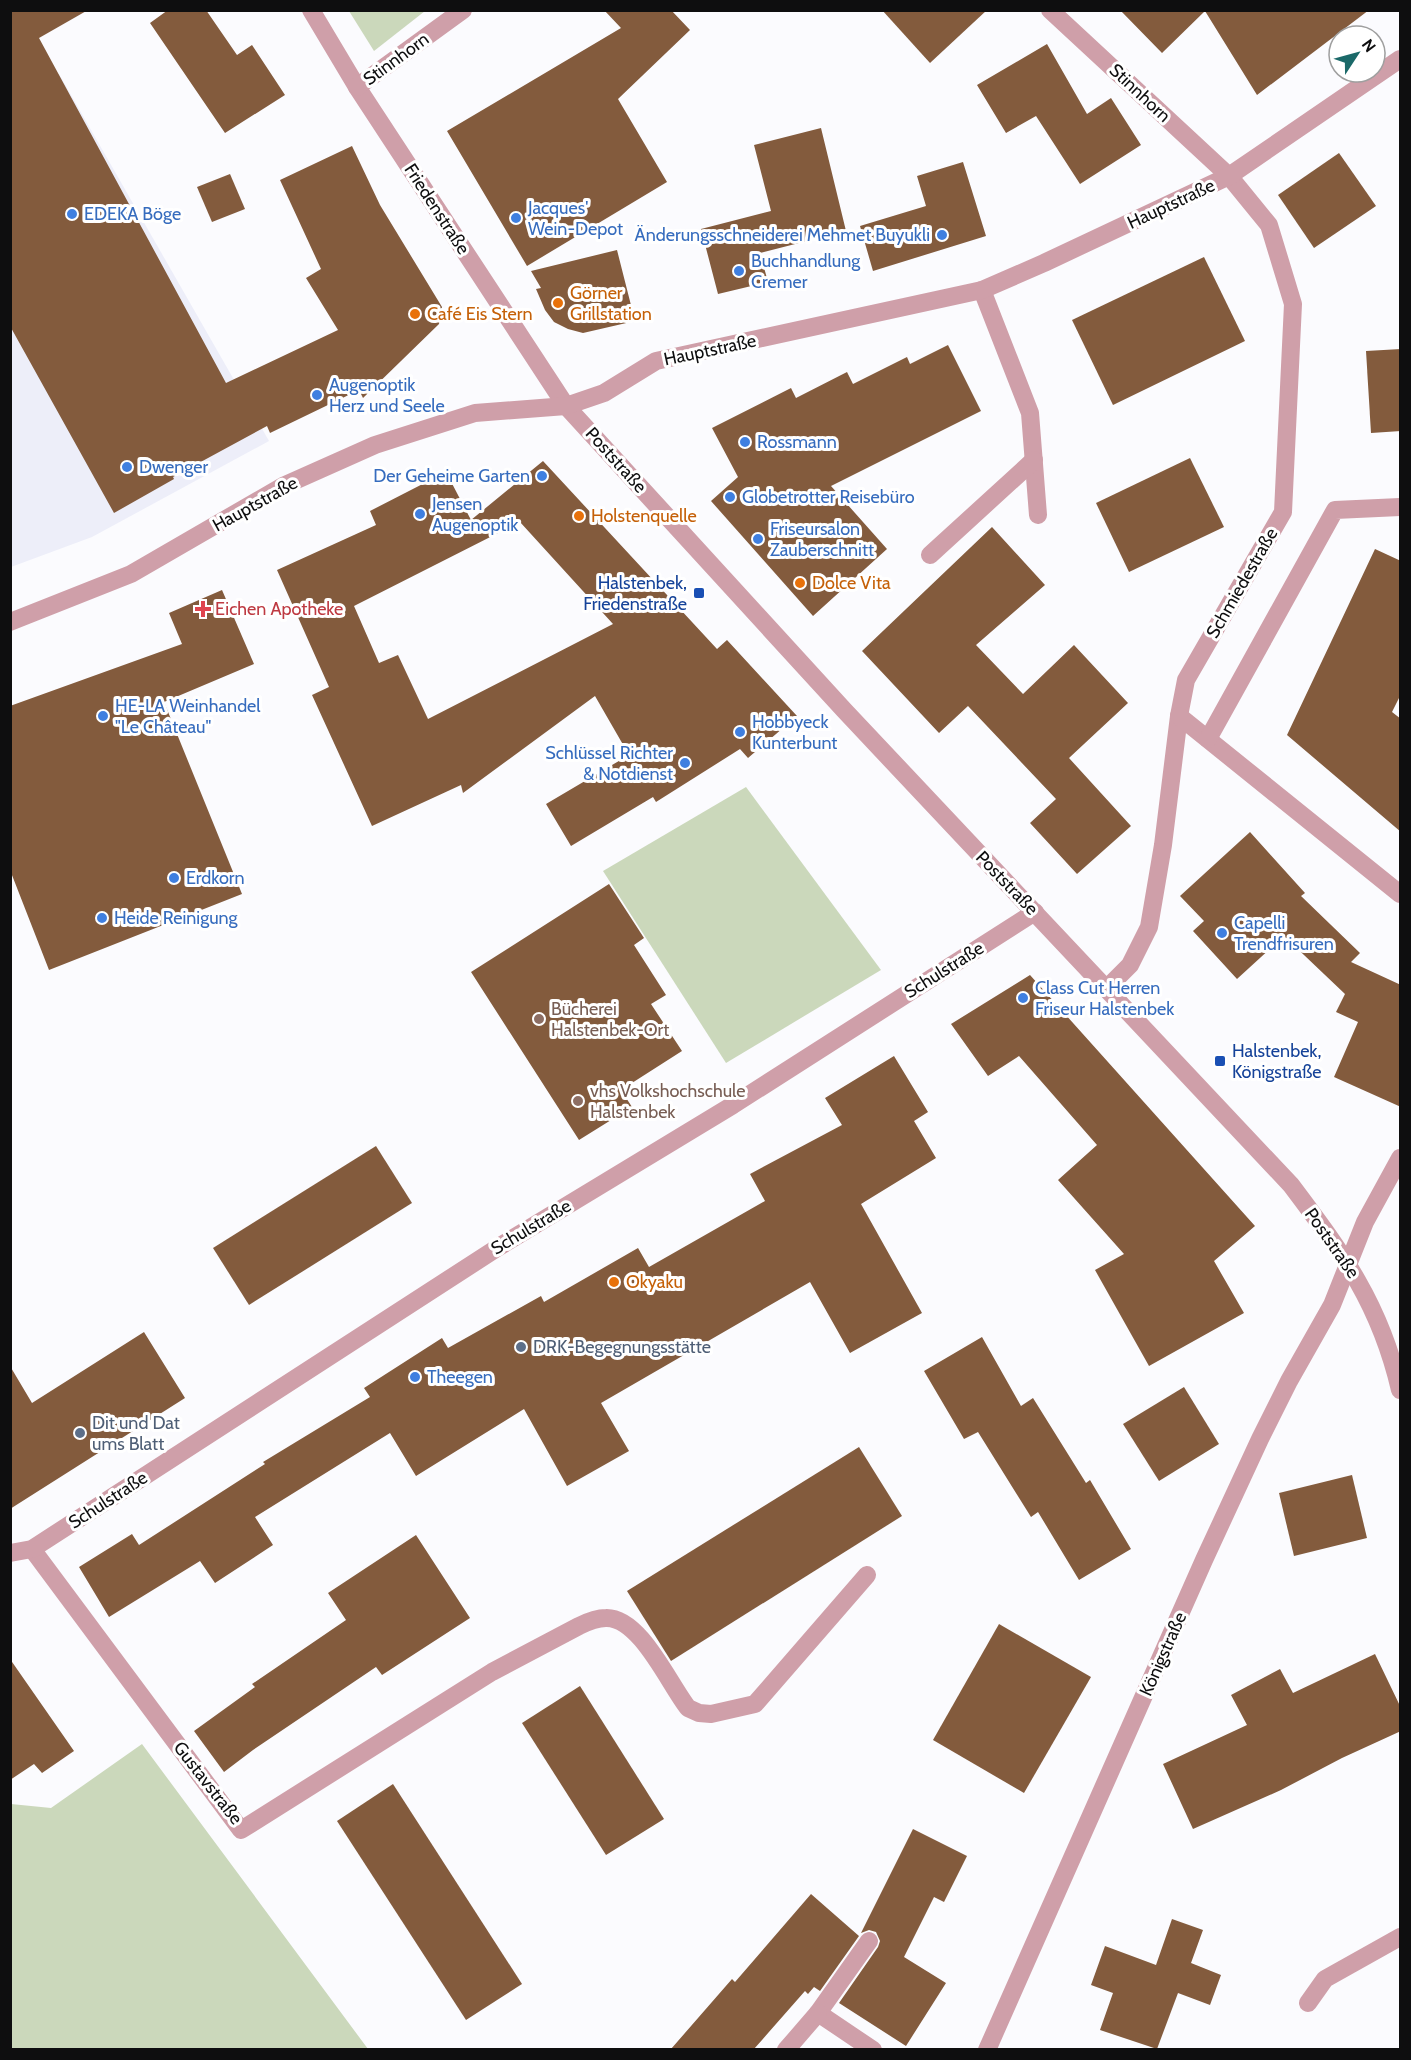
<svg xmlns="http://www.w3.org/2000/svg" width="1411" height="2060" viewBox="0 0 1411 2060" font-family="Cabin,sans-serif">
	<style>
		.built { fill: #edeef9 }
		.green { fill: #cbd8bb }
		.building { fill: #835b3d; fill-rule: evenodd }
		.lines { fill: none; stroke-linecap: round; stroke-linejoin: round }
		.minor { stroke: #cf9fa9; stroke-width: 18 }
		.shop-dot { fill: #3f7fe0; stroke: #fff; stroke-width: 2 }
		.food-dot { fill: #e8710a; stroke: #fff; stroke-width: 2 }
		.transit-dot { fill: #1a4fb4; stroke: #fff; stroke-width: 2 }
		.health-dot { fill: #e0444e; stroke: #fff; stroke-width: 2 }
		.education-dot { fill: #8d6e63; stroke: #fff; stroke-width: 2 }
		.service-dot { fill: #5c6f8a; stroke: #fff; stroke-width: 2 }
		.labels { text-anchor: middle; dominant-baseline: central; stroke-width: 6; stroke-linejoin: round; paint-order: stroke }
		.street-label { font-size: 18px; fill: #0e0e0f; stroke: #fff }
		.shop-label { font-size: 18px; fill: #366cbe; stroke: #fff; text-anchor: start }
		.food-label { font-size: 18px; fill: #c56008; stroke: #fff; text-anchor: start }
		.transit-label { font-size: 18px; fill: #164399; stroke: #fff; text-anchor: end }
		.health-label { font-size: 18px; fill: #be3a42; stroke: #fff; text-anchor: start }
		.education-label { font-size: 18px; fill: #785e54; stroke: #fff; text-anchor: start }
		.service-label { font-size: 18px; fill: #4e5e75; stroke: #fff; text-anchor: start }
	</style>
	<rect width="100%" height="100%" fill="#fbfbfe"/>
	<path class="built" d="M59 74 269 441 92 537 11 567V101Z"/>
	<g class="green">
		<path d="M349 11H425L374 51Z"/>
		<path d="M746 787 881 970 726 1063 603 871Z"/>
		<path d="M142 1744 368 2049H11V1804L51 1808Z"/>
	</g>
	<g class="building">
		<path d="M10 10H88L39 38 226 383 338 330 306 278 321 269 280 180 352 146 380 205 442 307 439 324 363 398 359 390 270 433 267 426 173 477 174 479 114 513 10 326Z"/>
		<path d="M168 10H206L237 55 252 45 285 95 225 133 150 23Z"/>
		<path d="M604 10H671L690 30 618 99 667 182 527 266 447 131 621 28Z"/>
		<path d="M882 10H987L930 63Z"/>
		<path d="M1120 10H1369L1257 95 1205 11 1162 53Z"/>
		<path d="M1047 44 1087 114 1111 98 1141 145 1080 184 1036 116 1006 133 977 85Z"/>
		<path d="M821 128 846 231 760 253 768 282 718 294 701 229 771 211 754 145Z"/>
		<path d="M1339 153 1376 206 1314 248 1278 195Z"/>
		<path d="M963 162 986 236 873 271 860 226 926 206 917 176Z"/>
		<path d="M230 174 245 209 212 222 197 187Z"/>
		<path d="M617 250 635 321 583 333 568 329 554 322 545 310 536 289 541 288 531 271Z"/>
		<path d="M1204 257 1245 341 1113 405 1072 320Z"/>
		<path d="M948 345 981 411 831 486 887 549 813 616 711 501 738 477 712 428 791 388 796 398 847 372 853 384 907 357 910 364Z"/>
		<path d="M1401 349V431L1371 433 1366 351Z"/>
		<path d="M1190 458 1224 527 1129 572 1096 503Z"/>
		<path d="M543 461 717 649 727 640 797 716 748 758 740 749 656 802 653 797 571 846 546 804 629 755 595 696 463 793 461 785 372 826 312 695 329 687 277 570 376 525 370 511 446 472 471 520ZM520 522 613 624 428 719 398 655 379 663 354 606Z"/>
		<path d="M992 527 1045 585 976 645 1023 694 1074 645 1128 703 1069 758 1131 826 1077 874 1030 823 1056 799 968 706 939 733 862 651Z"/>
		<path d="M1375 549 1401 561V694L1392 712 1401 719V832L1287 735Z"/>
		<path d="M222 590 254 664 164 702 242 894 49 970 10 870V706L182 644 169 613Z"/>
		<path d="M1250 832 1305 893 1301 896 1360 953 1351 962 1401 985V1107L1334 1077 1358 1022 1336 1012 1345 994 1284 936 1237 979 1193 931 1204 921 1180 896Z"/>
		<path d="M609 884 644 938 634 945 666 995 651 1004 682 1051 621 1090 632 1107 579 1140 471 972Z"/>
		<path d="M1030 975 1255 1226 1214 1261 1244 1313 1149 1366 1095 1270 1124 1254 1058 1180 1097 1145 1019 1056 988 1076 951 1024Z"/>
		<path d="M894 1056 928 1112 914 1121 936 1158 861 1204 922 1313 850 1353 810 1282 601 1403 629 1451 567 1486 524 1409 416 1476 390 1433 255 1517 273 1545 215 1583 200 1561 109 1617 79 1567 132 1534 139 1545 265 1464 263 1462 370 1397 364 1388 442 1338 448 1348 541 1296 544 1302 638 1248 649 1267 765 1201 750 1174 842 1125 825 1098Z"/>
		<path d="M376 1146 412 1203 249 1305 213 1248Z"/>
		<path d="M144 1332 185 1398 10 1509V1366L32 1403Z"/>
		<path d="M982 1337 1021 1406 1033 1398 1086 1483 1090 1480 1131 1549 1079 1580 1038 1512 1031 1517 978 1432 964 1439 924 1371Z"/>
		<path d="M1184 1387 1219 1444 1159 1481 1123 1424Z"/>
		<path d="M859 1447 902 1516 671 1661 627 1591Z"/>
		<path d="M1352 1475 1367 1538 1294 1556 1279 1493Z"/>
		<path d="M416 1535 470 1618 382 1675 376 1667 253 1750 224 1772 194 1731 255 1687 252 1684 346 1620 328 1593Z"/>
		<path d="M999 1624 1091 1677 1024 1793 933 1740Z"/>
		<path d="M1375 1654 1401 1708V1731L1342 1758 1281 1790 1193 1829 1163 1764 1247 1725 1231 1695 1280 1669 1293 1693Z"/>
		<path d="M10 1659 74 1751 42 1773 34 1764 10 1780Z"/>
		<path d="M580 1686 664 1819 606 1855 522 1723Z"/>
		<path d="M393 1784 522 1984 466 2020 337 1821Z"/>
		<path d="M913 1829 967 1856 944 1902 934 1897 904 1957 946 1983 906 2046 839 2003 878 1947 880 1941 876 1932 869 1930 861 1933Z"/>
		<path d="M811 1894 859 1936 820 1991 814 1987 808 1994 805 1991 754 2049H671L732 1979 735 1982Z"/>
		<path d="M1172 1919 1203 1930 1191 1963 1221 1975 1210 2005 1178 1993 1157 2049 1100 2030 1113 1993 1091 1985 1105 1946 1156 1965Z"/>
	</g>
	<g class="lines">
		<g class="minor">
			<path d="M311 10 357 87 566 406 844 710 1291 1185C1343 1254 1380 1304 1400 1390"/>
			<path d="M1050 10 1229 176 1269 225 1293 304 1283 512 1186 680 1179 716 1163 845 1149 927 1130 965 1107 988"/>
			<path d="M357 87 463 10"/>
			<path d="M982 290 1030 413 1038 515"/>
			<path d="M930 555 1034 460"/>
			<path d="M10 622 131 574 283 486 375 445 475 413 566 406 604 393 656 361 982 290 1044 263 1229 176 1400 59"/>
			<path d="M1179 716 1400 894"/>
			<path d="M1208 739 1335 510 1400 507"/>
			<path d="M32 1549 241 1830 492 1672 579 1626C587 1622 596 1618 606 1618 640 1617 669 1684 688 1708L699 1713 711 1714 755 1704 867 1575"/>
			<path d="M10 1553 32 1549 497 1248 733 1105 1035 912"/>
			<path d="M869 1941 818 2013 873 2050"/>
			<path d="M1308 2003 1325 1979 1400 1937"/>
			<path d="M786 2050 818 2013"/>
			<path d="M987 2050 1204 1560 1260 1439 1289 1381 1332 1305 1365 1222 1400 1158"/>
		</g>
	</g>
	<g class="shop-dot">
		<circle cx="72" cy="214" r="6"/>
		<circle cx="516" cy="218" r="6"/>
		<circle cx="942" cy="235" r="6"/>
		<circle cx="739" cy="271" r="6"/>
		<circle cx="317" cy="395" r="6"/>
		<circle cx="745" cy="442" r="6"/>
		<circle cx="127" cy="467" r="6"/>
		<circle cx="542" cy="476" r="6"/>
		<circle cx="730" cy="497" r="6"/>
		<circle cx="420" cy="514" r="6"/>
		<circle cx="758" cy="539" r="6"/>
		<circle cx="103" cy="716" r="6"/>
		<circle cx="740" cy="732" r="6"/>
		<circle cx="685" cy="763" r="6"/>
		<circle cx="174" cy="878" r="6"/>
		<circle cx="102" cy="918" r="6"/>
		<circle cx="1222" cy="933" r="6"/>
		<circle cx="1023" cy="998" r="6"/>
		<circle cx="415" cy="1377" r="6"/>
	</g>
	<g class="food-dot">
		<circle cx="558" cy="303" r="6"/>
		<circle cx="415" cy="314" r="6"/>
		<circle cx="579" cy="516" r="6"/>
		<circle cx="800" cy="583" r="6"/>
		<circle cx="614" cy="1282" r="6"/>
	</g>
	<g class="transit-dot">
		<rect x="693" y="587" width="12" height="12" rx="3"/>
		<rect x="1214" y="1055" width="12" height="12" rx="3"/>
	</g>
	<path class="health-dot" d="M200 600h6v6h6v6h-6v6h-6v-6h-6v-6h6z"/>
	<g class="education-dot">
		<circle cx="539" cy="1019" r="6"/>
		<circle cx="578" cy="1101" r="6"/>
	</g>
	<g class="service-dot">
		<circle cx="521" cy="1347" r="6"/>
		<circle cx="80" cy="1433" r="6"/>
	</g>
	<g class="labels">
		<g class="street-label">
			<text transform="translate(396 59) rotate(-36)">Stinnhorn</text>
			<text transform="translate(1140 93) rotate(43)">Stinnhorn</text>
			<text transform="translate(1171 204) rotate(-25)">Hauptstraße</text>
			<text transform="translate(437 209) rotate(57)">Friedenstraße</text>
			<text transform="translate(710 350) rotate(-12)">Hauptstraße</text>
			<text transform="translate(616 460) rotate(48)">Poststraße</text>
			<text transform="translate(255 504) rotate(-29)">Hauptstraße</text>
			<text transform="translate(1242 583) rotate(-60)">Schmiedestraße</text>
			<text transform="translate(1007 883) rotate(46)">Poststraße</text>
			<text transform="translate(944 970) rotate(-32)">Schulstraße</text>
			<text transform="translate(531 1227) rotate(-31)">Schulstraße</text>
			<text transform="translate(1332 1243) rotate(55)">Poststraße</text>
			<text transform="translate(108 1500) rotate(-33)">Schulstraße</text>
			<text transform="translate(1163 1654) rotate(-66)">Königstraße</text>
			<text transform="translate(208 1783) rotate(52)">Gustavstraße</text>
		</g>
		<g class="shop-label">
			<text x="528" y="208">Jacques'<tspan x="528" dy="21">Wein-Depot</tspan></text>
			<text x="84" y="214">EDEKA Böge</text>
			<text x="930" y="235" text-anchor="end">Änderungsschneiderei Mehmet Buyukli</text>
			<text x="751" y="261">Buchhandlung<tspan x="751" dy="21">Cremer</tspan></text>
			<text x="329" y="385">Augenoptik<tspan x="329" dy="21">Herz und Seele</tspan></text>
			<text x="757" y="442">Rossmann</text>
			<text x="139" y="467">Dwenger</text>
			<text x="530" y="476" text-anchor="end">Der Geheime Garten</text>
			<text x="742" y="497">Globetrotter Reisebüro</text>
			<text x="432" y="504">Jensen<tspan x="432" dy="21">Augenoptik</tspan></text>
			<text x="770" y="529">Friseursalon<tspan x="770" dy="21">Zauberschnitt</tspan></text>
			<text x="115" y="706">HE-LA Weinhandel<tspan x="115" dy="21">"Le Château"</tspan></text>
			<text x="752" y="722">Hobbyeck<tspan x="752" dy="21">Kunterbunt</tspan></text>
			<text x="673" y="753" text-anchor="end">Schlüssel Richter<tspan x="673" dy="21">&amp; Notdienst</tspan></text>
			<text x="186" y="878">Erdkorn</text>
			<text x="114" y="918">Heide Reinigung</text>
			<text x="1234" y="923">Capelli<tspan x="1234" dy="21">Trendfrisuren</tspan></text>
			<text x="1035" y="988">Class Cut Herren<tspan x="1035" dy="21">Friseur Halstenbek</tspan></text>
			<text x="427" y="1377">Theegen</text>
		</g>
		<g class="food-label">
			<text x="570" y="293">Görner<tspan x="570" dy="21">Grillstation</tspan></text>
			<text x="427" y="314">Café Eis Stern</text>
			<text x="591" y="516">Holstenquelle</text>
			<text x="812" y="583">Dolce Vita</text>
			<text x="626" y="1282">Okyaku</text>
		</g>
		<g class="transit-label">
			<text x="687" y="583">Halstenbek,<tspan x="687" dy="21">Friedenstraße</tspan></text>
			<text x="1232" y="1051" text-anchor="start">Halstenbek,<tspan x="1232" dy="21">Königstraße</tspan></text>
		</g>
		<g class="health-label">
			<text x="215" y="609">Eichen Apotheke</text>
		</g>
		<g class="education-label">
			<text x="551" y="1009">Bücherei<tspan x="551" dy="21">Halstenbek-Ort</tspan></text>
			<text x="590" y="1091">vhs Volkshochschule<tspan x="590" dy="21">Halstenbek</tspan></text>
		</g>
		<g class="service-label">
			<text x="533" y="1347">DRK-Begegnungsstätte</text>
			<text x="92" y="1423">Dit und Dat<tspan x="92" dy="21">ums Blatt</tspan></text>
		</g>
	</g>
	<rect width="1411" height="2060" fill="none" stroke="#0e0e0f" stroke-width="24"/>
	<g transform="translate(1357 54) rotate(54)"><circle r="28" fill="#ffffff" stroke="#9f9f9f" stroke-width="1.5"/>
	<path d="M0-4.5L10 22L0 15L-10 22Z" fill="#1b6969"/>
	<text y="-9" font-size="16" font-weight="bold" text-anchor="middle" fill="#0e0e0f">N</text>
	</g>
</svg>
